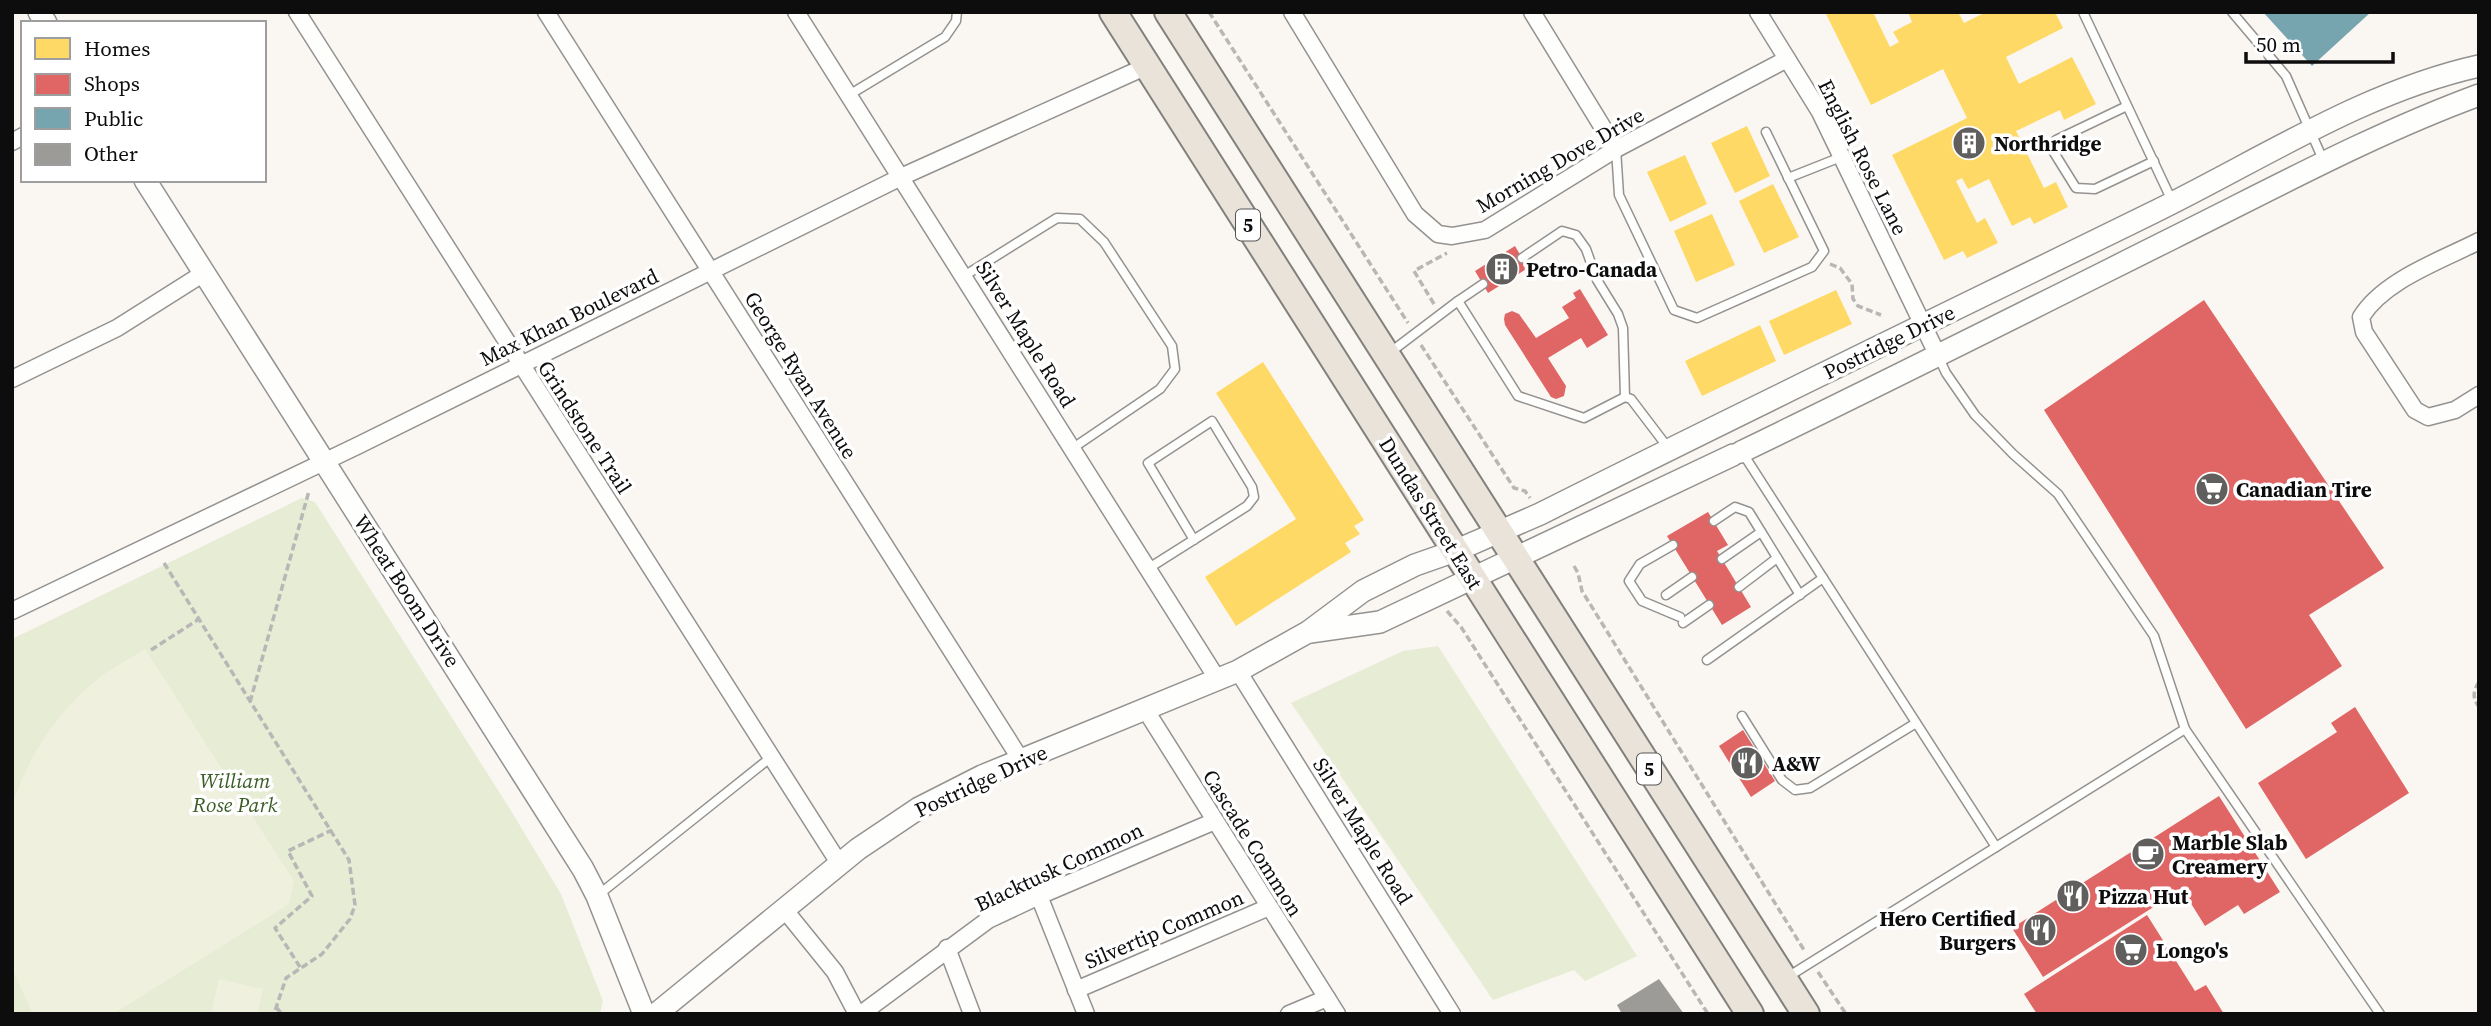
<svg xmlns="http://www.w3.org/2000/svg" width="2491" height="1026" viewBox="0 0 2491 1026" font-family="'Source Serif 4',serif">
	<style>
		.green { fill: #e7ecd5 }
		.pitch { fill: #eff1de }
		.homes { fill: #ffd966 }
		.shops { fill: #e06666 }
		.public { fill: #76a5af }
		.building { fill: #9d9b98 }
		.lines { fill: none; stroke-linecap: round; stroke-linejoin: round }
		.service-casing { stroke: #949290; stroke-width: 11 }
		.minor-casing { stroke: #949290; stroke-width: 19 }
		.tertiary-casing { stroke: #949290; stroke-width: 24 }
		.primary-casing { stroke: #81807d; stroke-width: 30 }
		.path { stroke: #b8b7b6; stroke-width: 3.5; stroke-dasharray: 7 3.5; stroke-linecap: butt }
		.service { stroke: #fefefd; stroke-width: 8 }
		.minor { stroke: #fefefd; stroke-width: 16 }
		.tertiary { stroke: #fefefd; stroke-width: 21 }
		.primary { stroke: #e9e3da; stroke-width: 26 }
		.labels { text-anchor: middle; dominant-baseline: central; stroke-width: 7; stroke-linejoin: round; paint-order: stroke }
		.shield { fill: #fff; stroke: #565656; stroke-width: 2 }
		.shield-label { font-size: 19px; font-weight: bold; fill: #0d0d0d }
		.poi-label { font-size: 21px; font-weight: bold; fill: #0d0d0d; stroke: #fff; text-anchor: start }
		.street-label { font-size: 21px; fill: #0d0d0d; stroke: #fff }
		.park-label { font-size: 21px; font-style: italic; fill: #3a5c25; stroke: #fff }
	</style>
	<rect width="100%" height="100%" fill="#faf7f2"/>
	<g class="green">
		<path d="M302 498 315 502 510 809 561 894 603 1001 600 1014H12V639Z"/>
		<path d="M1438 646 1637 956 1585 981 1574 970 1493 1000 1291 703 1403 651Z"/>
	</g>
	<g class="pitch">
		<path d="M145 649 294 881 289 904 113 1014H33L12 968V808C25 760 59 709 99 678 113 667 130 659 145 649Z"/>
		<path d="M219 979 263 989 257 1014H211Z"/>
	</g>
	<g class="homes">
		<path d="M1825 12H1873L1890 47 1899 42 1893 32 1912 22 1908 12H1958L1964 23 1986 12H2055L2063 28 2006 57 2019 84 2072 57 2096 104 2064 120 2060 110 2016 131 2044 188 2056 182 2068 207 2034 224 2030 217 2012 226 1989 179 1968 189 1962 178 1956 181 1977 223 1985 218 1998 243 1967 258 1963 251 1944 260 1892 155 1967 118 1943 69 1871 105Z"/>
		<path d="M1747 126 1770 176 1735 193 1711 143Z"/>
		<path d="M1685 155 1707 204 1670 222 1647 172Z"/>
		<path d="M1773 184 1799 237 1764 253 1739 201Z"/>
		<path d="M1712 214 1735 265 1696 282 1674 231Z"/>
		<path d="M1836 290 1852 324 1784 355 1769 321Z"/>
		<path d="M1760 325 1776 361 1702 396 1685 361Z"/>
		<path d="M1263 362 1364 520 1354 526 1360 534 1345 543 1351 552 1236 626 1205 577 1296 519 1216 393Z"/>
	</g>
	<g class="shops">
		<path d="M1515 246 1528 268 1488 293 1475 271Z"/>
		<path d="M1580 289 1608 335 1587 348 1581 338 1548 358 1566 386 1564 396 1556 399 1551 397 1505 325 1504 319 1505 314 1512 311 1519 314 1536 338 1569 318 1562 307 1576 298 1573 293Z"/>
		<path d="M2204 300 2384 568 2309 615 2342 666 2246 729 2044 410Z"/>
		<path d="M1708 512 1728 545 1717 551 1751 607 1722 625 1667 536Z"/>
		<path d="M2355 707 2409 793 2306 859 2258 783 2337 732 2331 723Z"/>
		<path d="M1743 730 1775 781 1751 797 1719 746Z"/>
		<path d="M2219 796 2280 892 2244 914 2238 905 2205 926 2182 889 2043 977 2012 928Z"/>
		<path d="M2147 915 2195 991 2206 985 2224 1014H2037L2024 994Z"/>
	</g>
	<path class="public" d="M2263 12H2371L2312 66Z"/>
	<path class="building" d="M1659 979 1684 1014H1622L1617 1005Z"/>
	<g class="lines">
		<defs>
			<g id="service">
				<path d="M2083 12 2173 203"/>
				<path d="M2232 12 2286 76 2324 162"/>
				<path d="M849 95 945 37 956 21 957 12"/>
				<path d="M2127 106 2056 140 2053 151 2076 188 2095 189 2154 161"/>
				<path d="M1616 149 1619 195 1674 310 1697 318 1812 267 1824 251 1766 132"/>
				<path d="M1788 178 1841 157"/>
				<path d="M1522 258 1562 231 1576 235 1586 249 1597 280 1618 314 1623 328 1625 397"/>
				<path d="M964 276 1057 218 1080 219 1104 242 1172 346 1175 369 1160 389 1073 448"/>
				<path d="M1458 301 1483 284"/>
				<path d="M1388 354 1458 301 1518 396 1584 418 1625 397 1631 399 1669 449"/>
				<path d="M1938 356 1946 373 1975 415 2013 454 2058 494 2154 636 2185 729 2380 1014"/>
				<path d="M1742 452 1996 847"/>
				<path d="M1714 521 1735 507 1749 512 1800 595"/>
				<path d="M1673 545 1640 564 1629 581 1642 601 1680 617"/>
				<path d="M1722 559 1761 532"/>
				<path d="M1149 568 1247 506 1254 497 1252 487 1212 421 1148 463 1194 540"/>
				<path d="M1739 587 1777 558"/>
				<path d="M1666 595 1692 577"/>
				<path d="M1683 623 1709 605"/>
				<path d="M1707 660 1823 578"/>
				<path d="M1742 716 1782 780 1795 790 1810 788 1916 723"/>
				<path d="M597 896 770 758"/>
				<path d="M1786 978 2185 729"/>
			</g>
			<g id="minor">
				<path d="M297 12 839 863"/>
				<path d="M546 12 1021 760"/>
				<path d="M796 12 1218 680"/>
				<path d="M1292 12 1415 214 1438 234 1452 236 1485 230 1616 149 1787 59"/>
				<path d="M1532 12 1616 149"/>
				<path d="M1758 12 1820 112 1938 356"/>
				<path d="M12 142 23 136"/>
				<path d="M2479 241C2440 261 2384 280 2361 317L2364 332 2415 410 2428 417 2455 410 2479 395"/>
				<path d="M12 379 117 328 204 273"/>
				<path d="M12 611 357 446 901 177 1147 66"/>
				<path d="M1238 671 1452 1014"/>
				<path d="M1145 709 1337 1014"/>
				<path d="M1039 896 1086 1014"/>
				<path d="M784 909 835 972 857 1014"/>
				<path d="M947 948 972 1014"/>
				<path d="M1076 990 1269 907"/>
				<path d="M861 1014 988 920 1039 896 1215 821"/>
				<path d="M1289 1014 1327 998"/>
			</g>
			<g id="tertiary">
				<path d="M39 12 46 23"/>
				<path d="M145 180 583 869 597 896 644 1014"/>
				<path d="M1741 452C1886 382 2029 310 2173 238 2274 188 2373 134 2479 95"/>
				<path d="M1310 632 1380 622 1733 455"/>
				<path d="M656 1014 858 849 919 808 982 776 1238 671 1308 632 1363 591 1415 565 1455 551 1540 514C1743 412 1948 313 2152 213 2259 161 2362 92 2479 66"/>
			</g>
			<g id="primary">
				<path d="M1113 12 1750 1014"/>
				<path d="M1168 12 1806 1014"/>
			</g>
		</defs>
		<use href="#service" class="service-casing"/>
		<use href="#minor" class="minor-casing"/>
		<use href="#tertiary" class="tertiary-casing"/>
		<use href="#primary" class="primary-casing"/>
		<g class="path">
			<path d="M1209 12 1408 323"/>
			<path d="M1830 264 1840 268 1852 284 1853 299 1858 306 1881 315"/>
			<path d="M1434 304 1414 271 1447 253"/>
			<path d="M1421 345 1514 488 1525 491 1530 498"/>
			<path d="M164 563 349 860 355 905 350 919 322 954 286 978 274 1014"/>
			<path d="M1574 566 1578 573 1582 591 1804 950"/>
			<path d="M1447 611 1461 627 1708 1014"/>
			<path d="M151 650 199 619"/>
			<path d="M2479 682C2473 691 2472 698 2479 707"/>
			<path d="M250 702 309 491"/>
			<path d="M300 967 275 928 312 896 288 851 332 830"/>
			<path d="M1818 972 1846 1014"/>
			<path d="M276 1007 282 1014"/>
		</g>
		<use href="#service" class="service"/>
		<use href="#minor" class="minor"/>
		<use href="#tertiary" class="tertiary"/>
		<use href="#primary" class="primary"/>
	</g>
	<defs>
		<symbol id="building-disc" viewBox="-11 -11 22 22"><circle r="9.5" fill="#605f5d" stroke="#fff"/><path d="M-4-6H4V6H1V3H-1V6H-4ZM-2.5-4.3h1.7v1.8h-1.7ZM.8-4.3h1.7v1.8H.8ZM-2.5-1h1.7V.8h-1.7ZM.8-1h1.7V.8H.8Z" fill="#fff"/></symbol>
		<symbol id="supermarket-disc" viewBox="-11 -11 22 22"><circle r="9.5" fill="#605f5d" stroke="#fff"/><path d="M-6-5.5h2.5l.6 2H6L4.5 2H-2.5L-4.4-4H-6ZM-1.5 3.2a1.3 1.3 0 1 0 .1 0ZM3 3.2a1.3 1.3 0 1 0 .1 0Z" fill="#fff"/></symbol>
		<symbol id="restaurant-disc" viewBox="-11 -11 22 22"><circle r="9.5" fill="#605f5d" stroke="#fff"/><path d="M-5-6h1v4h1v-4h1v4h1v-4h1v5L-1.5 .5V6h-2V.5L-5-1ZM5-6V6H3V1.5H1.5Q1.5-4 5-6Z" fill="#fff"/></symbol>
		<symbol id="cafe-disc" viewBox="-11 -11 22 22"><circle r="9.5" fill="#605f5d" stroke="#fff"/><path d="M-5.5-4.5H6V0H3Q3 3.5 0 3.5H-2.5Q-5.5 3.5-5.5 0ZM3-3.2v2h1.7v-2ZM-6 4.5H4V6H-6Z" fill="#fff"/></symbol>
	</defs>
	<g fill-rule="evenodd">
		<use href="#building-disc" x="1950" y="124" width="38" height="38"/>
		<use href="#building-disc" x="1483" y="250" width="38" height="38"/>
		<use href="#supermarket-disc" x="2193" y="470" width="38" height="38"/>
		<use href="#restaurant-disc" x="1728" y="744" width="38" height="38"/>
		<use href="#cafe-disc" x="2129" y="835" width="38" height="38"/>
		<use href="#restaurant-disc" x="2054" y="877" width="38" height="38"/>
		<use href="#restaurant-disc" x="2021" y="911" width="38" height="38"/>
		<use href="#supermarket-disc" x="2112" y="931" width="38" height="38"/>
	</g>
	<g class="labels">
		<g class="shield">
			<rect x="1236" y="209.5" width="24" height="31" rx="5"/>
			<rect x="1637" y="753.5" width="24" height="31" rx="5"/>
		</g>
		<g class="shield-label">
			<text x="1248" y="225">5</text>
			<text x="1649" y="769">5</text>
		</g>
		<g class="poi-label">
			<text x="1994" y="143">Northridge</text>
			<text x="1526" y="269">Petro-Canada</text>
			<text x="2236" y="489">Canadian Tire</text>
			<text x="1772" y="763">A&amp;W</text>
			<text x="2172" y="842">Marble Slab<tspan x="2172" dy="24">Creamery</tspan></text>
			<text x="2098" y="896">Pizza Hut</text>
			<text x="2016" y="918" text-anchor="end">Hero Certified<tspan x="2016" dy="24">Burgers</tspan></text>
			<text x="2156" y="950">Longo's</text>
		</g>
		<g class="street-label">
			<text transform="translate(1863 157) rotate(63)">English Rose Lane</text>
			<text transform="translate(1560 160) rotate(-30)">Morning Dove Drive</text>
			<text transform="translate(569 317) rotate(-26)">Max Khan Boulevard</text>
			<text transform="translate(1026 334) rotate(58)">Silver Maple Road</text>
			<text transform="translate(1889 342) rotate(-26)">Postridge Drive</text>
			<text transform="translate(801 375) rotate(58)">George Ryan Avenue</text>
			<text transform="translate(585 427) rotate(57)">Grindstone Trail</text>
			<text transform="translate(1431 513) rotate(58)">Dundas Street East</text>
			<text transform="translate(407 591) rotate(57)">Wheat Boom Drive</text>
			<text transform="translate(981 781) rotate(-25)">Postridge Drive</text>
			<text transform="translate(1363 831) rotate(58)">Silver Maple Road</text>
			<text transform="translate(1253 843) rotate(58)">Cascade Common</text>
			<text transform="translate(1059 867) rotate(-25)">Blacktusk Common</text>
			<text transform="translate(1164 929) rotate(-23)">Silvertip Common</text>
		</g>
		<g class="park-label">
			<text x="235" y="780">William<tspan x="235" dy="24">Rose Park</tspan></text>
		</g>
	</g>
	<rect width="2491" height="1026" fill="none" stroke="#0d0d0d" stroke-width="28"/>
	<rect x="21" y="21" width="245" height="161" fill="#ffffff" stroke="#9e9e9e" stroke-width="2"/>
	<rect x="35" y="38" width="35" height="21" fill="#ffd966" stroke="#9e9e9e" stroke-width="2"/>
	<text x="84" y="56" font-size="21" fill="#0d0d0d">Homes</text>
	<rect x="35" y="74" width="35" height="21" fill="#e06666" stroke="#9e9e9e" stroke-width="2"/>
	<text x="84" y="91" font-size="21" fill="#0d0d0d">Shops</text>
	<rect x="35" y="108" width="35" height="21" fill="#76a5af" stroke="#9e9e9e" stroke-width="2"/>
	<text x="84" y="126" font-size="21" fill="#0d0d0d">Public</text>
	<rect x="35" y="144" width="35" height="21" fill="#9d9b98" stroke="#9e9e9e" stroke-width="2"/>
	<text x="84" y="161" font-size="21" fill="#0d0d0d">Other</text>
	<path d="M2246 52v10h147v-10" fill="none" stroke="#0d0d0d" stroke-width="3.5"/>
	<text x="2256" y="52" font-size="21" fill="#0d0d0d" stroke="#ffffff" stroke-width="5" paint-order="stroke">50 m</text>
</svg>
